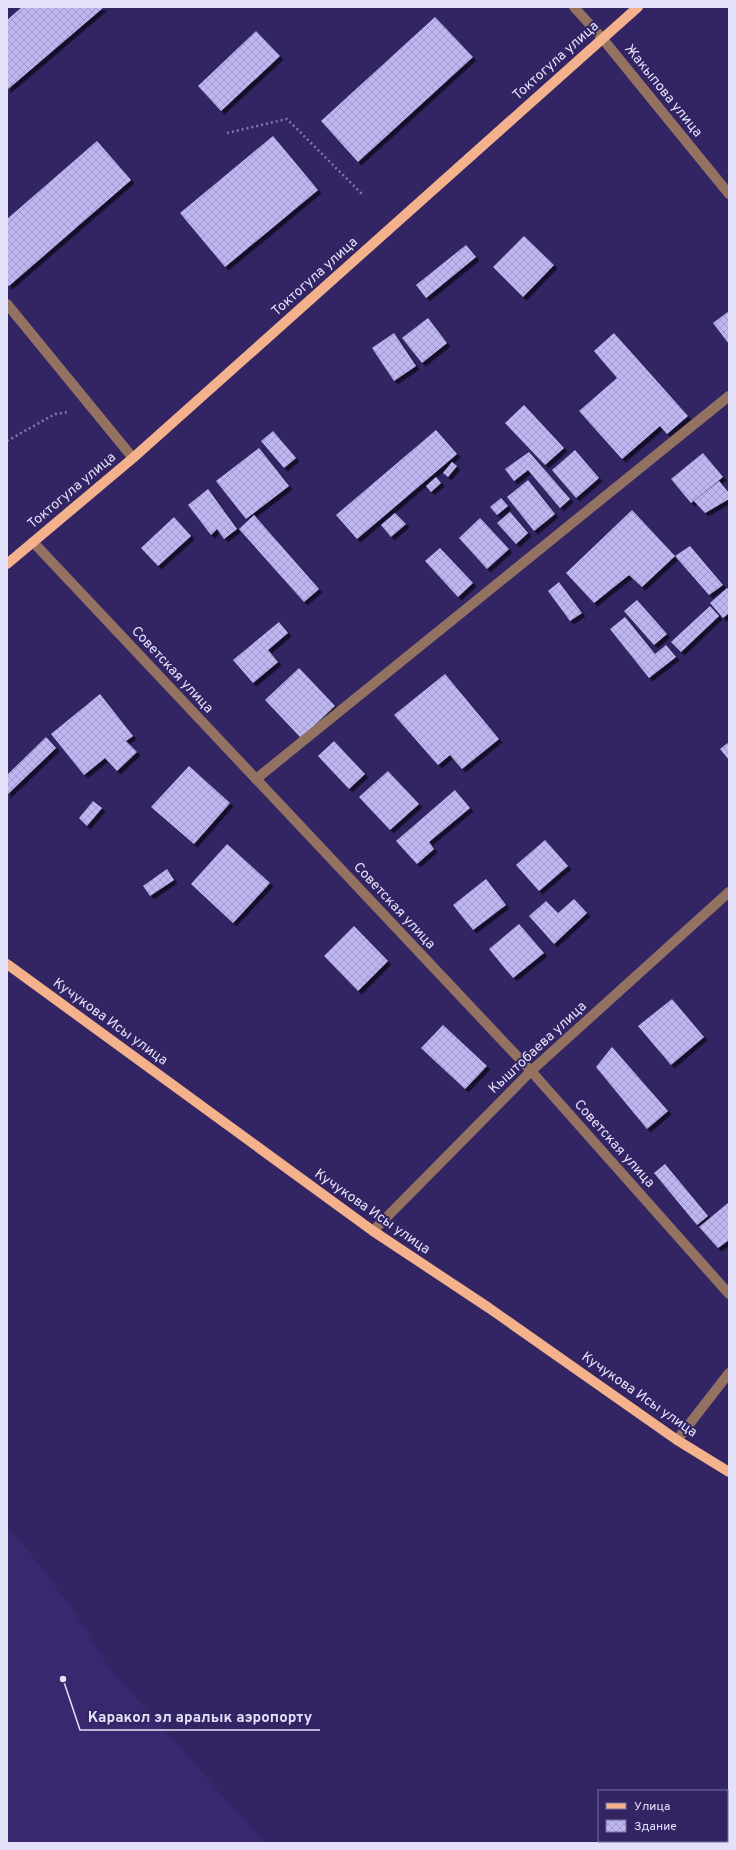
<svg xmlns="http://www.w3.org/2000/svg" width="736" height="1850" viewBox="0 0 736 1850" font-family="Overpass,sans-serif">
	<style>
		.built { fill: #392870 }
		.building { fill: url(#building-cross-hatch); filter: url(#shadow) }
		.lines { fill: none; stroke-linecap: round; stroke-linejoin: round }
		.path { stroke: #8178a6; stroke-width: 2.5; stroke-dasharray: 2 3; stroke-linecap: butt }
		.minor { stroke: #937261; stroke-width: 10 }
		.major { stroke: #f3b18c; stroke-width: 10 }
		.labels { text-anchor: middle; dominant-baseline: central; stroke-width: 4; stroke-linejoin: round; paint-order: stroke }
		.street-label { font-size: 14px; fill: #e3e1f9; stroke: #332464 }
		.leader { fill: none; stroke: #e3e1f9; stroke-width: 1.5 }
		.callout-dot { fill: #e3e1f9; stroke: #332464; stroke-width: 1.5 }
		.callout-label { font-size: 15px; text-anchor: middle; font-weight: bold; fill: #e3e1f9; stroke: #332464; stroke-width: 4; stroke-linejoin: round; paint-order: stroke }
	</style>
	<defs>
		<pattern id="building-cross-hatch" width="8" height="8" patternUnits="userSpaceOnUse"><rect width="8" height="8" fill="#bdb6f1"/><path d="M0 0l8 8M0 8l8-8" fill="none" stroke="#9f9ac8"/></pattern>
		<filter id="shadow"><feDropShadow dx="3.5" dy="3.5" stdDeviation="0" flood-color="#0009"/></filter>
	</defs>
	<rect width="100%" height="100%" fill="#332464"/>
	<path class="built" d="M7 1527 30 1553 72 1608 110 1669 265 1843H7Z"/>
	<g class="building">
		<path d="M22 7H104L7 90V20Z"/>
		<path d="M435 17 473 57 358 162 321 121Z"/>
		<path d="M256 31 280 56 221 111 198 86Z"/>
		<path d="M273 136 318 190 225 267 180 213Z"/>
		<path d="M97 141 131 180 9 286 7 284V219Z"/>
		<path d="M524 236 554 265 523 297 493 267Z"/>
		<path d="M466 245 476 257 426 298 416 285Z"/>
		<path d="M729 311V344L713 323Z"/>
		<path d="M428 318 447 343 422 363 402 338Z"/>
		<path d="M394 333 416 366 394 381 372 348Z"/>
		<path d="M614 333 688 416 667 434 660 426 622 459 579 411 617 378 594 351Z"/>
		<path d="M524 405 564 448 545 465 505 423Z"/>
		<path d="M436 430 457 454 357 539 336 515Z"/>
		<path d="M273 431 296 458 284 468 261 441Z"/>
		<path d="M259 448 289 486 246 519 216 481Z"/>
		<path d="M575 450 599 478 576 498 552 470Z"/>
		<path d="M529 452 570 499 560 508 528 470 514 481 505 469Z"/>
		<path d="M703 453 723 477 691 503 671 479Z"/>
		<path d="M452 462 457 466 448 477 443 473Z"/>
		<path d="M436 477 441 483 431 492 426 486Z"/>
		<path d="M528 480 555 514 534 531 507 497Z"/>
		<path d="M719 481 729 493V499L705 513 694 501Z"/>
		<path d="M208 489 237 529 224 539 217 529 211 535 188 505Z"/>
		<path d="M501 498 508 506 497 515 490 507Z"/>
		<path d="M632 510 675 556 642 587 629 575 594 603 566 573Z"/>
		<path d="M510 512 528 533 516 544 497 523Z"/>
		<path d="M395 513 406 524 391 537 381 525Z"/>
		<path d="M254 515 319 589 304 602 239 529Z"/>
		<path d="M174 517 191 536 158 566 141 548Z"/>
		<path d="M480 518 509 549 487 569 459 538Z"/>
		<path d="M690 546 723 585 709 595 675 556Z"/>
		<path d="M440 548 473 583 458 597 425 561Z"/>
		<path d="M559 582 582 613 570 621 548 591Z"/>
		<path d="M727 588 729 590V613L723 618 710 603Z"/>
		<path d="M637 600 667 634 654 645 624 611Z"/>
		<path d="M710 606 719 616 681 652 671 642Z"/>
		<path d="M625 617 655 654 666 645 676 657 649 678 610 629Z"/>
		<path d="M279 622 288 633 268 650 278 662 253 683 233 660Z"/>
		<path d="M299 668 335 706 301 738 265 700Z"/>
		<path d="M445 674 499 739 462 769 450 755 438 765 394 715Z"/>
		<path d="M100 694 133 736 126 741 137 752 117 771 105 758 84 775 51 734Z"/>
		<path d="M46 737 56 748 7 795V775Z"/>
		<path d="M334 741 365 774 349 789 318 756Z"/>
		<path d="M729 742V760L720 749Z"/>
		<path d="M189 766 230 803 194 844 151 807Z"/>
		<path d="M388 771 419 804 390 830 359 797Z"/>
		<path d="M455 790 470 808 429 842 434 849 417 864 396 841Z"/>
		<path d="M93 801 102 808 87 826 79 818Z"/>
		<path d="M545 840 568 866 539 891 516 865Z"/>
		<path d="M227 844 270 883 233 923 191 884Z"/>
		<path d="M167 869 174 880 150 896 143 886Z"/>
		<path d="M486 879 506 905 473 930 453 905Z"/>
		<path d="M574 899 587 913 554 944 529 916 546 901 558 913Z"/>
		<path d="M519 924 544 953 513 978 489 949Z"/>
		<path d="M354 926 388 961 358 991 324 956Z"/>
		<path d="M672 999 704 1037 671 1065 638 1026Z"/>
		<path d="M443 1025 487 1066 465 1089 421 1048Z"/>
		<path d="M612 1047 668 1111 647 1129 596 1067Z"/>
		<path d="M665 1164 708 1216 697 1225 654 1173Z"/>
		<path d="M728 1203 729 1205V1240L718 1248 699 1227Z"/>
	</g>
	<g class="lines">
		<g class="path">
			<path d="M227 133 287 119 363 195"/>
			<path d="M7 441 55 414 69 412"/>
		</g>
		<g class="minor">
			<path d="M574 7 602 38 729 194"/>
			<path d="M7 304 133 458"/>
			<path d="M33 542 531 1071 729 1294"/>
			<path d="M256 779 729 396"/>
			<path d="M373 1231 531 1071 729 892"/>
			<path d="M677 1440 729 1373"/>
		</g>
		<g class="major">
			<path d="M7 564 133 458 638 7"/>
			<path d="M7 964 373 1231 489 1308 677 1440 729 1472"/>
		</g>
	</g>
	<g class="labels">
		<g class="street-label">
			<text transform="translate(556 61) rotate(-42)">Токтогула улица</text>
			<text transform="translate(663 91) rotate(51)">Жакыпова улица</text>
			<text transform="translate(315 277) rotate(-42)">Токтогула улица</text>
			<text transform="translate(72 491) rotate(-40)">Токтогула улица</text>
			<text transform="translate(172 670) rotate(47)">Советская улица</text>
			<text transform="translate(394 906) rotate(47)">Советская улица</text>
			<text transform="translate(110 1022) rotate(36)">Кучукова Исы улица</text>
			<text transform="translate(538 1048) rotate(-43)">Кыштобаева улица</text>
			<text transform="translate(614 1144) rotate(48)">Советская улица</text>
			<text transform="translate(372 1212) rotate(35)">Кучукова Исы улица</text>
			<text transform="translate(639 1395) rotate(35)">Кучукова Исы улица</text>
		</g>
	</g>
	<path class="leader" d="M63 1679L80 1730H320"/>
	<circle class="callout-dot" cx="63" cy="1679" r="4"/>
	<g class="callout-label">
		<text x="200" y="1722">Каракол эл аралык аэропорту</text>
	</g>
	<rect width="736" height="1850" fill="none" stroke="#e3e1f9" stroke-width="16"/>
	<rect x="598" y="1790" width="130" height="52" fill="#332464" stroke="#7970a0"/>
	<rect x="606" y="1803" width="20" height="6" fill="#f3b18c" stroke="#7970a0"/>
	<text x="634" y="1810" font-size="12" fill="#e3e1f9">Улица</text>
	<rect x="606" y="1820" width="20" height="12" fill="url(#building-cross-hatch)" stroke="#7970a0"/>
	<text x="634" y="1830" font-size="12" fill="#e3e1f9">Здание</text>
</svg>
